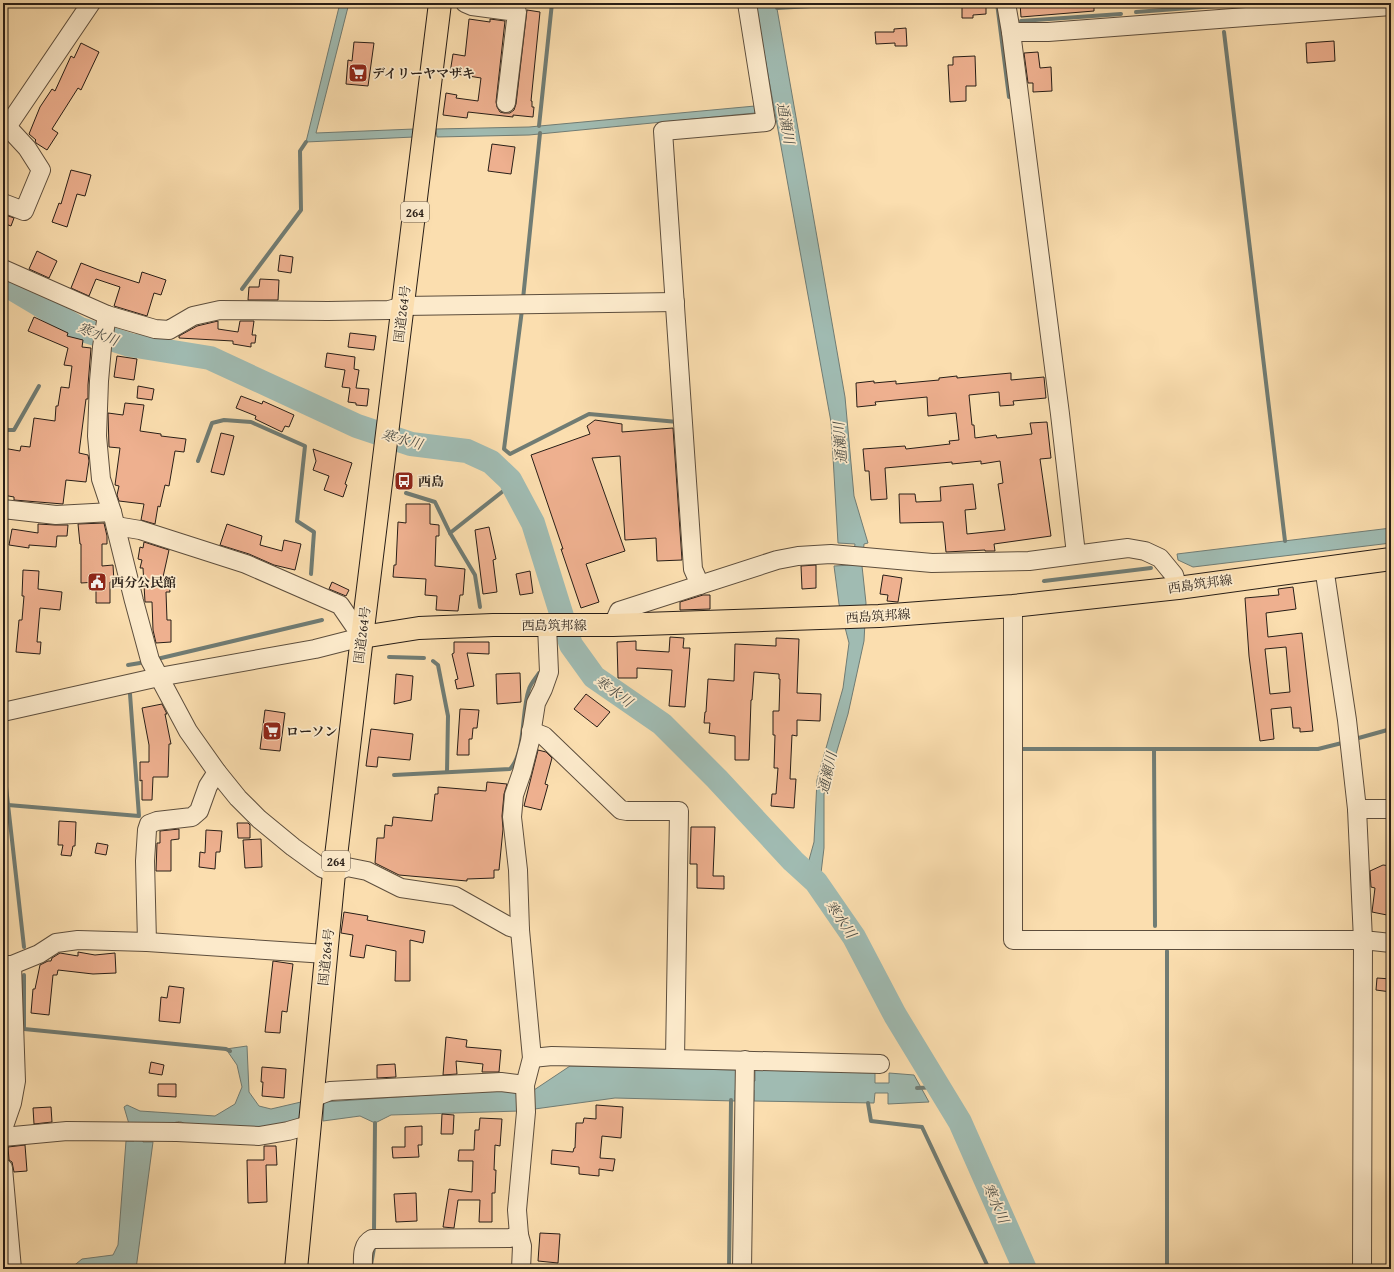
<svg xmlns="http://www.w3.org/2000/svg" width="1394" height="1272" viewBox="0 0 1394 1272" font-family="'Gentium Book Plus','Noto Serif JP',serif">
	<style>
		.water { fill: #a0bbb2; stroke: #707c74 }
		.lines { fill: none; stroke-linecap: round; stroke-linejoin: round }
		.stream { stroke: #707c74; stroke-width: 4 }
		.river { stroke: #a0bbb2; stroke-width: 24 }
		.building { fill: #eeb08f; stroke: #281e17; fill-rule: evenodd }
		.minor-casing { stroke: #5d4e3d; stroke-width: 20 }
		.major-casing { stroke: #281e17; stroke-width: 24 }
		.highway-casing { stroke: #281e17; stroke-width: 24 }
		.minor { stroke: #fceacb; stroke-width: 18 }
		.major { stroke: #fbdeaf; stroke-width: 22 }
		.highway { stroke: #fbdeaf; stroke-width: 22 }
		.labels { text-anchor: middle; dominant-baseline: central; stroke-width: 3.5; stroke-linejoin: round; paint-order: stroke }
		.shield { fill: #fceacb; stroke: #685b4d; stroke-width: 1 }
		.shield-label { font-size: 12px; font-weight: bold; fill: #281e17 }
		.poi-label { font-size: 13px; font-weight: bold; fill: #281e17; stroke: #fceacb; text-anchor: start }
		.street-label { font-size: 13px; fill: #281e17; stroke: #fceacb }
		.water-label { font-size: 14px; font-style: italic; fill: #4c4d46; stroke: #fceacb }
	</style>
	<rect width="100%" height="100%" fill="#fbdeaf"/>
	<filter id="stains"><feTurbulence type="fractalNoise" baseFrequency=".005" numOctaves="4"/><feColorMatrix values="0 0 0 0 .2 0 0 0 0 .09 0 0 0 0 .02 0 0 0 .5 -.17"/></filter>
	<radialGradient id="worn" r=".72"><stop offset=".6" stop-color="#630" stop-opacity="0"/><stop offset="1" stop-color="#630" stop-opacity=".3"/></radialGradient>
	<g class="water">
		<path d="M340 3H349L316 133 414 129V137L306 142Z"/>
		<path d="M755 3H776L845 397 854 496 868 543 864 544 862 566 866 603 864 641 848 714 824 794V848L821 873 809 860 814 842 817 780 843 688 849 643 839 604 834 566 852 565 855 544 838 543 831 422Z"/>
		<path d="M755 106V113L529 135 437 137 436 129 529 127Z"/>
		<path d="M1391 528V543L1193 567 1178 560 1177 554Z"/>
		<path d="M247 1046 249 1092 259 1106 271 1109 301 1102 300 1120 260 1130 188 1126C178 1118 177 1123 167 1125 159 1126 151 1124 143 1124V1142H153L136 1269H56L71 1268 82 1259 113 1255 118 1245 126 1141H134L135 1124H129L124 1107 127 1105 140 1111 215 1116 235 1104 242 1087 237 1065 226 1049Z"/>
		<path d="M570 1066 736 1070V1080L755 1081V1070L875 1073V1083H889V1073L914 1075 929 1102 888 1104V1093H875L874 1103 754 1101V1090H735V1101L615 1098 520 1111 391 1115 375 1123 360 1116 323 1121 324 1102 501 1090 531 1092Z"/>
	</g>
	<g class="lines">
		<g class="stream">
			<path d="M997 3 1009 97"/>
			<path d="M777 8 862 3"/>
			<path d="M1136 12 1255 3"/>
			<path d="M1021 21 1121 14"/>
			<path d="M1224 32 1285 541"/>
			<path d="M539 126 552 3"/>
			<path d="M242 289 301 210 300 151 306 142"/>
			<path d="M523 299 540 133"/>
			<path d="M522 310 504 449 510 454 589 414 678 422"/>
			<path d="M3 430H14L39 386"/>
			<path d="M198 461 212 423 224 420 251 422 305 446 297 521 314 532 311 574"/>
			<path d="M406 493 435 502 450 533 507 488 510 480"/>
			<path d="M450 533 475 575 480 607"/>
			<path d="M1044 581 1151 568"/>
			<path d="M389 657 424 658"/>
			<path d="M157 659 322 620"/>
			<path d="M433 661 438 665 448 716 447 772"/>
			<path d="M128 665 140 663"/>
			<path d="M1355 739 1391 729"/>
			<path d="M1020 749H1318L1342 743"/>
			<path d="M1154 749 1155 926"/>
			<path d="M3 760 24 947"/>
			<path d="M394 775 510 769C526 752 521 711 529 689 531 683 536 678 539 673"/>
			<path d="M8 805 139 816 130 694"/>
			<path d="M24 975V1029L226 1049 230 1051"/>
			<path d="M917 1088 939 1087"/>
			<path d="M868 1103 871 1121 922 1127 989 1269"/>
			<path d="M374 1231 375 1123"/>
			<path d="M371 1265 374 1248"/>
			<path d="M729 1269 731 1100"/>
			<path d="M1167 1269V951"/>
		</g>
		<path class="river" d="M3 283 80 329 130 345 210 358 357 426 411 444 467 451 491 462 510 480 533 523 571 645 594 677 662 724 717 779 793 861 816 882 854 937 895 1015 960 1122 1025 1269"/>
	</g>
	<g class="building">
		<path d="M962 3H986V14L973 15V18H962Z"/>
		<path d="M1020 3H1094V11L1021 17Z"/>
		<path d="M527 10 540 12 531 101H532V107H534L533 117 513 115V117L468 112 467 118 443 115 446 93 457 95 456 98 478 101 481 78 450 73 453 54 465 56 469 19 490 22V19L505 21 496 102 497 107 500 112 504 113H510L514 110 516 104Z"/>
		<path d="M906 28 907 46H895V43L876 44 875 32H894V29Z"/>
		<path d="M1334 41 1335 61 1307 63 1306 43Z"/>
		<path d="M354 42 374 43 368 86 346 84 348 60 352 61Z"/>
		<path d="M81 43 99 52 81 90 78 88 52 129 58 133 47 150 36 143 35 141 36 140 29 134 40 107 52 89 55 91 71 56 74 58Z"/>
		<path d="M1038 52 1040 68 1051 67 1052 91 1033 92V83H1028L1024 53Z"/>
		<path d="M975 56 976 86H966V101L950 102 948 65H953V57Z"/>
		<path d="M492 144 515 147 511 174 488 171Z"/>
		<path d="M71 170 91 175 85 196 77 194 67 227 52 222 59 203 61 204Z"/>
		<path d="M3 214 14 218 11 226 3 223Z"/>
		<path d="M37 251 57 261 49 278 29 269Z"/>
		<path d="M280 255 293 257 291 273 278 271Z"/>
		<path d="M81 263 99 270 139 283 142 272 166 280 161 295 154 293 147 316 114 306 120 287 96 279 89 296 71 288Z"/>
		<path d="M260 279 279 280 278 300H248L249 287H259Z"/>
		<path d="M34 317 68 333 67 336 83 340 82 347 91 348 88 385V399H86L79 453 88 455 89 461 86 482 66 480 63 504 14 500V497L3 495V448L20 451 21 446 30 447 34 418 55 421 56 406H58L61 387 69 388 72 366 64 365 68 348 28 331Z"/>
		<path d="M218 321V329L238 332 240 321H254L252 335H256L255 343H251V347L233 344V341L179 338V336L197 326Z"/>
		<path d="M350 333 376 336 374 350 348 347Z"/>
		<path d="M327 353 355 357 354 369 359 370 356 388 369 389 367 406 356 405V403L348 402 350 388 342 387 345 370 325 367Z"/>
		<path d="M117 356 137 359 134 380 114 377Z"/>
		<path d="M1011 373V380L1044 377 1046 398 1013 401 1014 405 1000 406 999 392 969 395 972 425H974L975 438 996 435 997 438 1032 434 1030 423 1047 422 1051 458 1040 459 1051 536 994 544 995 551H985V550L946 552 943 522 900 523 899 494H915L916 502 941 501 940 487 973 484 976 509 965 510 967 534 1005 530 998 484 1003 483 1000 461 981 464V461L952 464V462L885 468 887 499 871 500 869 471H865L863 449 905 446 906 449 950 444 949 441 959 440 956 413 928 416 927 397 875 402 876 405 857 407 856 383 874 381V383L896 381V384L939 380V378L957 376V378Z"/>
		<path d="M138 386 154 389 152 400 137 398Z"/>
		<path d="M241 396 262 404 263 401 294 415 289 427 285 426 282 432 255 419 256 416 236 408Z"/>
		<path d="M125 403 144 405 140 431 161 434V436L186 439 184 452 175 451 169 486 165 485 160 507 158 506 155 524 141 520 144 504 119 501 117 495 119 486 115 485 120 448 109 447 108 413 123 415Z"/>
		<path d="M595 420 622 424V432L673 428 682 560 657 561 656 538 625 540 620 456 592 458 625 551 586 564 599 602 581 608 561 549H563L531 455 590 434 587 426Z"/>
		<path d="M221 433 234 436 224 475 211 472Z"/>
		<path d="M313 449 352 463 345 484 347 485 343 497 324 490 329 476 313 470 316 461Z"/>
		<path d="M406 504H430V524L439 525V536H436L435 566 465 569 463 595H460L458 611 436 610 437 596 425 595 426 579 393 577 394 565H396L398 522 406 523Z"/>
		<path d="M104 523 107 536V544H102V566L113 565 114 582H110V603H96V582L81 583V544H80L78 524Z"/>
		<path d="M38 524 55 525H68L67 536H57L56 547 29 545V548L9 545 12 529 38 533Z"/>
		<path d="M227 524 262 536 260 545 282 551 284 540 301 544 295 570 274 565 249 554 220 545Z"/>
		<path d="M489 527 496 559 493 560 497 592 483 594 475 530Z"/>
		<path d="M144 542 169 550 163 577H168L170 592H166L167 620H171V642L156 643 153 630 152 602H145L143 568H140L142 560 138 559 140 547 143 548Z"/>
		<path d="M816 565V588L802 589 801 566Z"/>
		<path d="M23 570 39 571 38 589 62 592 60 610 40 608 37 642H41L40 654 16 652 19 620H22L24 596H22Z"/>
		<path d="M530 571 533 593 520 595 516 574Z"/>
		<path d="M883 575 902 578 898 602 887 601 888 595 880 594Z"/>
		<path d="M332 582 349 590 346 596 329 589Z"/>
		<path d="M1293 587 1296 609 1266 613 1268 637 1302 633 1313 731 1300 732V728H1293L1291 707 1271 709 1274 739 1260 741 1249 656 1245 598 1279 595 1278 589ZM1286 647 1290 692 1270 694 1265 649Z"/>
		<path d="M703 595H710V609L680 610V602Z"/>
		<path d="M670 637 684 638 683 648H690L685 707 669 706 672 670 637 668V678H618L617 642 636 641V650L669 652Z"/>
		<path d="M776 638 799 639 797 693 821 694 820 721 797 720V736L792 735 790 779H796L794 808 771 806 772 794H776L778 768H774L775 735H773V711H779L780 679H779V674L754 672 752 700H751L749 760H735V736L709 733 710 723H704L705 712H706L708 679 734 681 735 644 776 646Z"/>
		<path d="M454 642H489V654L467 653 474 686 457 689 455 680 458 679 452 654 454 653Z"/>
		<path d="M520 673 521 702 497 704 496 674Z"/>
		<path d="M396 674 413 676 411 700 394 704Z"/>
		<path d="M586 694 610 712 597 727 574 709Z"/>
		<path d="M162 704 167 714H165L171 744H169L168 777H153L152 800H142V780L140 781V762H149V745L142 708Z"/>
		<path d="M460 709 479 710 477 728H473L472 739H469V755H457Z"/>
		<path d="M265 710 285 713 280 751 260 749Z"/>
		<path d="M371 729 413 734 410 760 378 757 377 767 366 766Z"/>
		<path d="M538 750 546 752 552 758 545 784 548 785 541 810 524 806Z"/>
		<path d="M487 782 507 784 504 794 502 816 503 829 499 870H494V878L467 879V881L399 875 375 863 377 838H384L385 825 392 826 393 817 432 821 435 794H438V787L486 791Z"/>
		<path d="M59 821 76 822 75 846H73L71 856 61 855 63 845H58Z"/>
		<path d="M237 823H248L250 825V838H238Z"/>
		<path d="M691 827H715L713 876H724V889L697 888V864H690Z"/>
		<path d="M179 829V839L171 840V871H156L157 843H160V831Z"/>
		<path d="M206 830 222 831 220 852H216L215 869 199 867 200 852 205 853Z"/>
		<path d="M261 839 262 867 245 868 243 840Z"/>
		<path d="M97 843 108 845 106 855 95 853Z"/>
		<path d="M1383 865 1391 866V905H1389L1387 915 1372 912 1375 888 1371 887 1370 871Z"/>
		<path d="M344 912 368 916 367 920 425 931 423 943 410 940V981H395L396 951 366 945 364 958 350 956 353 935 341 933Z"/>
		<path d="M78 952 95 955 115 953 116 973 93 974 58 970 57 975H53L49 1015 31 1013 33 989H35L40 965 48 961H51L52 958 60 953 78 956Z"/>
		<path d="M273 961 293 964 287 1012 282 1011 280 1033 265 1032Z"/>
		<path d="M1377 978 1391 979V992L1376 990Z"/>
		<path d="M169 986 184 988 180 1023 159 1021 161 997 167 998Z"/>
		<path d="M446 1037 467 1040 466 1047 501 1050 499 1072H482L483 1064 456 1061 457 1074 443 1075Z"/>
		<path d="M151 1062 164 1065 162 1075 149 1073Z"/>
		<path d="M395 1064 396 1077 377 1078V1065Z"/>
		<path d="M262 1067 286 1069 284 1098 262 1096 263 1082H261Z"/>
		<path d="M158 1084H176V1097L158 1096Z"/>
		<path d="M596 1105 623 1107 621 1138 602 1136 600 1158 615 1159 613 1171 599 1169V1176L579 1174V1167L551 1164 552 1150 573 1152 574 1148H575L576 1123H583L584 1118 596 1119Z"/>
		<path d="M51 1107 52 1122 34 1124 33 1108Z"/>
		<path d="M442 1114 454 1115 453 1134H441Z"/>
		<path d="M480 1118 502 1119 500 1146 495 1145 494 1170H496L495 1193H492V1222H479L480 1200H458L454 1228 443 1227 449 1189 472 1192 473 1161H458L459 1150H474L475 1130H479Z"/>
		<path d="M422 1126V1145H418L419 1157 393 1158 392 1147H405V1127Z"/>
		<path d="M25 1145 27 1171 14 1172 12 1162 9 1160 8 1147Z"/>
		<path d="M264 1146H276L277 1165H266L267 1202 248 1203 247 1160H264Z"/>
		<path d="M416 1193 417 1221 396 1222 394 1194Z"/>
		<path d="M540 1233 560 1234 558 1263 538 1261Z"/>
	</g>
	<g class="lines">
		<defs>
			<g id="minor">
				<path d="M465 3 472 6 517 12 506 103"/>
				<path d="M1006 3 1011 32 1060 414 1076 554"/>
				<path d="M1011 32H1048L1391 6"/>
				<path d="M3 122 27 148 41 170 24 211 3 203"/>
				<path d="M7 127 91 3"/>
				<path d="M3 269 107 315 155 329 169 330 193 316 220 310 328 311 389 310 403 306 675 302"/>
				<path d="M107 315 102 347 99 381 97 436 101 479 112 512 134 601 150 660 188 731 217 772 238 798 259 819 293 847 322 868 334 873 347 867 367 871 401 888 455 896 510 927 520 930"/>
				<path d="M3 509 56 515 112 512"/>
				<path d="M1324 567 1347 720 1357 809 1363 940 1391 943"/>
				<path d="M700 585 693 569 663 131 766 122 747 3"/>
				<path d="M1013 606V940H1363L1362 1269"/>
				<path d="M613 625 619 611 777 560 798 556 831 554 932 563 1029 561 1128 548 1145 551 1160 558 1174 575 1178 588"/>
				<path d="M3 712 159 677 315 649 362 637 340 605 246 564 140 530 116 526"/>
				<path d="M531 731 544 736 621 810 627 811H679L675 1059"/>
				<path d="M1357 809H1391"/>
				<path d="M147 942 326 954"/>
				<path d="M3 965H12L39 954 56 943 78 940 147 942 145 861 147 830 149 824 157 821 192 817 199 811 208 786 217 772"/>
				<path d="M532 1058 552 1056 880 1064"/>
				<path d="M312 1098 330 1091 501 1082 525 1085"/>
				<path d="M3 1129 12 1103 16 1081 12 965"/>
				<path d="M3 1137 67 1131 177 1132 259 1136 288 1131 309 1125"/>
				<path d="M3 1168 12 1269"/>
				<path d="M363 1269C363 1258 361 1245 372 1239L510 1238 519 1235"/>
				<path d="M521 1269 522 1246 519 1235 517 1210 526 1112 525 1085 532 1058 520 930 518 870 512 817 514 795 522 772 530 741 536 703 543 689 549 672 547 626"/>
				<path d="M742 1269 745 1060"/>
			</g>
			<path id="major" d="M362 637 419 628 493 625H613L879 616 1013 606 1178 588 1391 559"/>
			<path id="highway" d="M296 1269 334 873 362 637 440 3"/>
		</defs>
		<use href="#minor" class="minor-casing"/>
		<use href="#major" class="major-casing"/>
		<use href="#highway" class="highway-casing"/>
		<use href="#minor" class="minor"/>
		<use href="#major" class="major"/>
		<use href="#highway" class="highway"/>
	</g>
	<defs>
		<symbol id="supermarket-square" viewBox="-11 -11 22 22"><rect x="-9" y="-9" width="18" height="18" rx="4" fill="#8f2418" stroke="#fceacb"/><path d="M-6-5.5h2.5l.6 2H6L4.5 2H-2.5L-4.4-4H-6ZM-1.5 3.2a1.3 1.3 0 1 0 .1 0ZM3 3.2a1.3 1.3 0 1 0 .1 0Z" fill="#fff"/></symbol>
		<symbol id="bus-square" viewBox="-11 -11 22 22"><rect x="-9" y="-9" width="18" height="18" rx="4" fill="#8f2418" stroke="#fceacb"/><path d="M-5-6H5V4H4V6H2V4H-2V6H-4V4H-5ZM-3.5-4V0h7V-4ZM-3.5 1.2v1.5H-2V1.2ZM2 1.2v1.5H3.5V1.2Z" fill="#fff"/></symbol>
		<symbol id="civic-square" viewBox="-11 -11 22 22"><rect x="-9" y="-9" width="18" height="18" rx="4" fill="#8f2418" stroke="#fceacb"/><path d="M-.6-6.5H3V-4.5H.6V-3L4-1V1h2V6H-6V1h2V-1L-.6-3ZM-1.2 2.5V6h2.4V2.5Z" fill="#fff"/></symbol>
	</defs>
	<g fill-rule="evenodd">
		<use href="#supermarket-square" x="347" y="62" width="22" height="22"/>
		<use href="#bus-square" x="393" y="470" width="22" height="22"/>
		<use href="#civic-square" x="86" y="571" width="22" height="22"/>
		<use href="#supermarket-square" x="261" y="720" width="22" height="22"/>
	</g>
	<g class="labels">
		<g class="shield">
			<rect x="401" y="202" width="28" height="20" rx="3"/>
			<rect x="322" y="851" width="28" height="20" rx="3"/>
		</g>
		<g class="shield-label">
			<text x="415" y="212">264</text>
			<text x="336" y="861">264</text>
		</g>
		<g class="poi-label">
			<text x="372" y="73">デイリーヤマザキ</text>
			<text x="418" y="481">西島</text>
			<text x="111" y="582">西分公民館</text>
			<text x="286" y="731">ローソン</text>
		</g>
		<g class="street-label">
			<text transform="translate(402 314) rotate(-83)">国道264号</text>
			<text transform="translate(1200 584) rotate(-8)">西島筑邦線</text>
			<text transform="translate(878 616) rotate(-4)">西島筑邦線</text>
			<text x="554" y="625">西島筑邦線</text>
			<text transform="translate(362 635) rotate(-83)">国道264号</text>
			<text transform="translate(326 957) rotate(-84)">国道264号</text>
		</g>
		<g class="water-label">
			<text transform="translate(786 123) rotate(80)">通瀬川</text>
			<text transform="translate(98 334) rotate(20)">寒水川</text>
			<text transform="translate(402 439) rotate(15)">寒水川</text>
			<text transform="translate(840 443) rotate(-94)">通瀬川</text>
			<text transform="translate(614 691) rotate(36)">寒水川</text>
			<text transform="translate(827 773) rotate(-77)">通瀬川</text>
			<text transform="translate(841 919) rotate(56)">寒水川</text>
			<text transform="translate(996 1203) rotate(66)">寒水川</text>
		</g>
	</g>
	<rect width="1394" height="1272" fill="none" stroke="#fbdeaf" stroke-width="16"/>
	<rect x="4" y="4" width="1386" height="1264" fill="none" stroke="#281e17" stroke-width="2"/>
	<rect x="8" y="8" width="1378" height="1256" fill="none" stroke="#281e17"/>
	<rect width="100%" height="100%" filter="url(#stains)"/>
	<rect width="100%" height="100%" fill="url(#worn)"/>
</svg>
